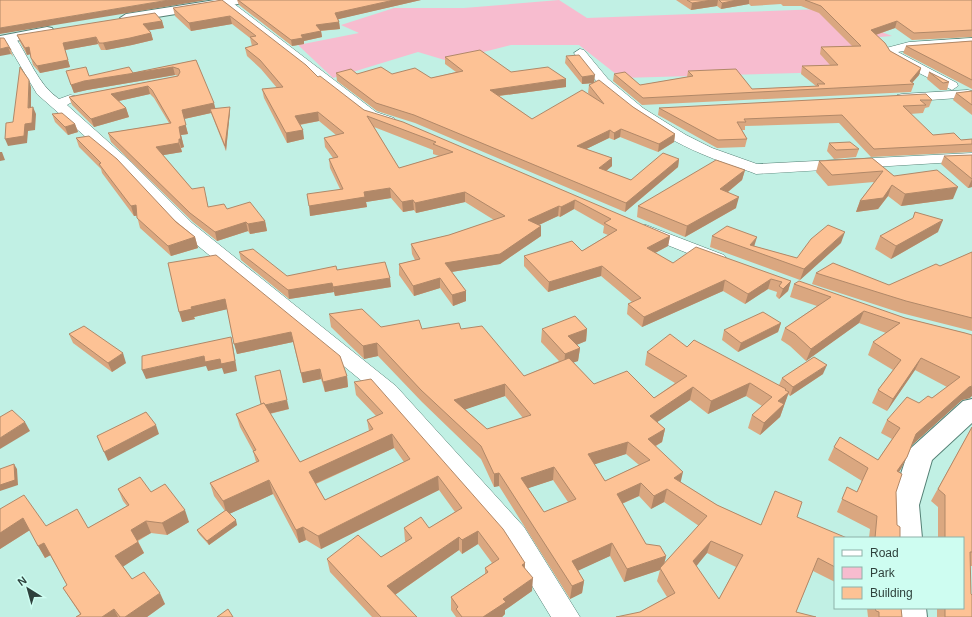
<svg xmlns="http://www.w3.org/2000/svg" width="972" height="617" viewBox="0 0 972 617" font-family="Helvetica,sans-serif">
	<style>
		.green { fill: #f7bccf }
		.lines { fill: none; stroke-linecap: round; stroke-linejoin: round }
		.street-casing { stroke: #548075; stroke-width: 1 }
		.secondary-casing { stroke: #548075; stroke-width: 2 }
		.street { fill: #fff; fill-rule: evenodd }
		.secondary { fill: #fff; fill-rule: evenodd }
		.wall { fill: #daa780; fill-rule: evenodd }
		.shaded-wall { fill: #b18868 }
		.building { fill: #fdc295; stroke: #b18868; fill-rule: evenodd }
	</style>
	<rect width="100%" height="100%" fill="#c1f0e4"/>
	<path class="green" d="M559 0 587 18 822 9 892 36 867 38 909 70 621 78 579 45H511L448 61 418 52 333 78 298 45 359 33 341 25 394 8H464Z"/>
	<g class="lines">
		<defs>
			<g id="street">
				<path d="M221 0H229L376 112 394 118 396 121 394 124 389 125 366 118 221 4 220 2Z"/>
				<path d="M10 35 14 36C29 56 37 84 59 99L70 95 75 96 77 99 67 105 131 162 192 223 396 386 524 527 580 617H551L506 543 380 396 180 231 121 168 37 94 4 38Z"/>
				<path d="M972 38V46L909 50 898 52 957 83 958 86 952 90 888 57 884 51 886 48 909 42Z"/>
				<path d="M580 49 584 50 608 79 643 108 686 135 712 148 757 164 972 153V161L756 174 751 172C734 166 718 161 702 154 652 133 605 98 574 53Z"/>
				<path d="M968 90 972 91V97L902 102 897 101 895 98 897 95 902 94Z"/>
				<path d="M646 225 724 255 727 259 724 263 718 264 712 263 640 234 638 230 640 226Z"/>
			</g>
			<g id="secondary">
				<path d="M215 0H244L238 4 126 22 120 18 126 14Z"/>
				<path d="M47 27 52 28 54 31 52 34 0 44V36Z"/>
				<path d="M972 399V423L932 460 919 505 922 538H892L891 505 907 455 911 448 963 401Z"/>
				<path d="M894 608H926L927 617H895Z"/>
			</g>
		</defs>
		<use href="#street" class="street-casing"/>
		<use href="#secondary" class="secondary-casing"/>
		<use href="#street" class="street"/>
		<use href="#secondary" class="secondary"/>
	</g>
	<g class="wall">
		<path d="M222 0 318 77 364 110 670 236 668 246 655 253 673 263 791 281 788 291 779 299 776 296 777 292 768 289 745 304 723 291 642 327 627 314 628 304 632 302 601 276 548 292 524 266V256L582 251 608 235 603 233 604 226 574 209 560 217 558 216 539 225 541 226V236L500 264 452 272 466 291V301L453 306 440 288 414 296 399 275V264L415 260 412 254 411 244 449 235 494 220 465 202 416 213 414 210 403 212 391 198 366 202 367 207 310 216 340 189 330 168 329 159 333 158 325 147 324 138 336 135 319 121 300 125 304 139 287 143 264 98 262 89 277 88 261 69 247 56 245 48 252 46 250 38 232 24 191 31 175 16 173 8ZM374 127 433 150V154L439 156 399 168Z"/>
		<path d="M237 0H421L338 19 339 22 340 29 321 31 322 37 304 41V44L292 46 239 5Z"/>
		<path d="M676 0H972V37L912 40 895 28 876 35 890 51 921 68 919 75 912 83 914 84 911 92 642 105 613 81 614 74 640 85 687 77 688 71 752 89 816 86 801 74 802 66 830 65 820 54 821 47 852 46 819 13 801 6H783L781 4 751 6 749 4 721 9 717 6 691 10Z"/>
		<path d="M162 21 164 28 149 30 151 33 153 40 132 45 106 50H101L98 44 65 50 70 67 40 73 33 65 30 54 27 55 20 42 17 35Z"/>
		<path d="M0 38 11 50 13 57 11 54Z"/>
		<path d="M972 41V89L903 53 906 46Z"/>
		<path d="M566 56 594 82 633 107 675 134 674 142 658 152 620 137 614 140 609 138 586 149 612 158V166L606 171 631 180 679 159 678 167 625 212 415 123 377 111 337 81 336 73 392 74 431 78 456 72 445 64V57L511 72 566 87 499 96 532 119 590 95 588 93 589 85 593 83 582 84 565 63Z"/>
		<path d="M196 60 215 108 230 111 226 151 211 113 184 119 188 134 181 135 184 147 181 148 182 152 163 155 192 189 206 196 208 207 227 209 265 221 267 231 250 234 248 231 217 241 193 222 111 142 108 133 169 123 154 98 150 94 119 101 126 108 129 117 94 127 72 105 69 97 178 76H179L175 75 87 90 74 93 71 85 89 76 133 73Z"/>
		<path d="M929 72 949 82 947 90H940L927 79Z"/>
		<path d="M972 91V115L953 100 956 93Z"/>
		<path d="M932 100 929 107 925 108 923 113 910 114 933 135 961 140 972 139V152L871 157 839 123 745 126V130H742L747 139 745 147 717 148 658 115 659 108Z"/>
		<path d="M52 114 75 124 78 132 68 135 55 122Z"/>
		<path d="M76 138 195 237 198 248 171 256 140 228 137 216H134L102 173 101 169 79 147Z"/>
		<path d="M829 143 859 149 856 157 834 159 827 151Z"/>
		<path d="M972 155V187L968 188 941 164 944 156Z"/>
		<path d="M872 158 894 176 953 199 901 206 888 196 878 209 856 212 860 201 874 182 828 186 816 172 819 161Z"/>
		<path d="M745 170 742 180 728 192 736 208 685 237 637 217 638 206Z"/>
		<path d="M938 232 891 259 875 249 880 236Z"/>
		<path d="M712 236 754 246 797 258 841 243 800 280 710 247Z"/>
		<path d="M239 252 287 276 337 270 391 287 335 296 334 292 289 299 241 260Z"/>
		<path d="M972 252V331L901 313 812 284 816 273 889 285 940 266Z"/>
		<path d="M216 255 347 376 348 387 325 392 321 379 303 383 293 342 237 354 227 309 194 317 195 319 182 322Z"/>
		<path d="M794 284 905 318 965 333 970 398 962 400 912 445 907 457 899 472 896 492 897 525 900 538H869L870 529 837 512 847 487 857 492 862 481 828 460 834 447 878 460 892 439 881 433 887 420 919 403 932 398 947 387 915 370 887 411 872 403 878 390 893 370 868 355 873 342 886 333 859 323 806 361 790 346 781 340 785 328 817 306 790 297Z"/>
		<path d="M329 314 381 327 422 329H461L524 376 559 361 541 342 542 329H587L586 341 576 345 580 348 578 361 573 362 594 384 654 398 675 383 645 365 647 352 687 347 779 385 782 378 823 374 790 396 788 394 780 417 760 435 748 428 752 415 762 406 746 396 708 414 690 400 657 422 665 429 662 442 656 446 680 482 717 505 761 525 797 517 835 538V582L813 571 796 612H640L667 597 657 581 660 570 624 582 610 556 578 570 584 581 582 593 570 599 499 486 494 487 481 459 422 402 378 356 364 359 331 327ZM505 396 523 418 487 429 465 409ZM626 454 639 465 605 481 594 464ZM553 480 568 502 544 512 528 488ZM639 496 651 509 664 502 699 526 664 564 666 556 646 544 622 504ZM707 553 736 567 719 599 696 566Z"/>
		<path d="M781 323 778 332 738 352 722 340 724 330Z"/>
		<path d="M69 334 126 363 112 372 73 343Z"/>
		<path d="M354 382 525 563V568L532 591 505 610V614L502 617H456L451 610V597L485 574V568L492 563 478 544 462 554 459 550 395 595 417 617H372L330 572 327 559 381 557 406 542 405 541 404 528H429L455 512 439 490 321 549 306 540 299 543 273 494 229 514 237 525 209 545 199 534 197 530 225 511 214 496 210 483 256 462 253 451 240 427 236 414 289 409 270 414 300 462 369 431 367 420 376 416 356 395ZM394 448 404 462 325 500 316 484Z"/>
		<path d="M972 427V566H970L971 594 972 617H937V608H963V538H938V507L931 501Z"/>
		<path d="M118 489 151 492 189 522 167 535 151 533 138 541 144 553 123 566 132 579 165 604 147 617H76L80 614 63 588 67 585 50 555 45 558 30 530 0 549V509L46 526 88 528 127 506 123 501Z"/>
		<path d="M867 608H901L902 617H868Z"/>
	</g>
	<g class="shaded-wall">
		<path d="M169 0H207L0 34V28Z"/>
		<path d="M394 0H421L335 20V13Z"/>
		<path d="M712 0H718L717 6 691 10 692 3Z"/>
		<path d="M737 0H749V4L721 9 722 3Z"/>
		<path d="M230 16 232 24 191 31 189 23Z"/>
		<path d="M162 21 164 28 145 31 143 24Z"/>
		<path d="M897 21 895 28 869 37 871 30Z"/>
		<path d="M339 22 340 29 316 31V25Z"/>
		<path d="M321 31 322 37 304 41V44L292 46 291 40 301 35Z"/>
		<path d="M151 33 153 40 132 45 106 50 103 43Z"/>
		<path d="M96 37 98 44 65 50 70 67 40 73 37 66 63 43Z"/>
		<path d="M8 47 11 54 0 56V49Z"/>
		<path d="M29 47 31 54 27 55 25 48Z"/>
		<path d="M173 67 175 75 87 90 74 93 71 85 84 81Z"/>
		<path d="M921 68 919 75 911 84 910 81Z"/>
		<path d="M595 75 594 83 582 84V77Z"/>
		<path d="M566 79V87L490 97V90Z"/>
		<path d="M29 80 31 87V115L28 108Z"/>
		<path d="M148 86 150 94 114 102 111 94Z"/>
		<path d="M214 103 216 111 210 109 211 113 184 119 188 134 181 135 184 147 181 148 179 139V127L182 110Z"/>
		<path d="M33 107 36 114 35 130 28 131 27 143 8 146 5 139Z"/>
		<path d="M230 107V111L226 151 225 146Z"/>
		<path d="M126 108 129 117 94 127 91 119Z"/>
		<path d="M318 112 319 121 297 125 295 116Z"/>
		<path d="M75 124 78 132 68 135 65 127Z"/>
		<path d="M621 129 620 137 614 140V133Z"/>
		<path d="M303 130 304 139 287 143 286 133Z"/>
		<path d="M610 130 609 138 576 154 577 146Z"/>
		<path d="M675 134 674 142 658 152 659 144Z"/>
		<path d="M179 143 182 152 158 156 156 147Z"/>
		<path d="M0 152H2L5 160 0 161Z"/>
		<path d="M612 158V166L599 177V168Z"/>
		<path d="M679 159 678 167 625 212 626 203Z"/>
		<path d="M745 170 742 180 718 200 720 189Z"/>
		<path d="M972 179V187L968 188Z"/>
		<path d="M892 185 888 196 878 209 856 212 860 201Z"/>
		<path d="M958 187 953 199 901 206 905 194Z"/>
		<path d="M390 188 391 198 366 202 367 207 310 216 309 206 364 192Z"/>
		<path d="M465 192V202L416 213 415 203Z"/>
		<path d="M739 197 736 208 685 237 687 226Z"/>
		<path d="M413 200 414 210 403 212 402 202Z"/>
		<path d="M575 200 574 209 560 217 561 207Z"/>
		<path d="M136 205 139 215 134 216 131 206Z"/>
		<path d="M559 206 558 216 528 230V220Z"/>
		<path d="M943 220 938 232 891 259 896 246Z"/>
		<path d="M265 221 267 231 250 234 248 224Z"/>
		<path d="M246 222 248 231 217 241 215 232Z"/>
		<path d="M541 226V236L500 264 445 273V263Z"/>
		<path d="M845 232 841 243 800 280 804 269Z"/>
		<path d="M670 236 668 246 646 258 647 248Z"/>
		<path d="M195 237 198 248 171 256 168 246Z"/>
		<path d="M757 237 754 247 750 245Z"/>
		<path d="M602 266 601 276 548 292 549 282Z"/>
		<path d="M390 278 391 287 335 296 333 287Z"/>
		<path d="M440 278V288L414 296 413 286Z"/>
		<path d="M771 279 768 289 745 304 748 294Z"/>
		<path d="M725 280 723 291 642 327 644 317Z"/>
		<path d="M791 281 788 291 779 299 783 289Z"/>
		<path d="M332 283 334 292 289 299 288 290Z"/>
		<path d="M466 291V301L453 306 452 295Z"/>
		<path d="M225 299 228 309 194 317 195 319 182 322 179 312 191 307Z"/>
		<path d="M864 311 859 323 806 361 811 349Z"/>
		<path d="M781 323 778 332 738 352 741 343Z"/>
		<path d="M587 329 586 341 567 349 568 336Z"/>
		<path d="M291 332 293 342 237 354 234 344Z"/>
		<path d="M231 337 233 346 237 371 224 374 222 368 208 371 206 366 146 379 142 370 204 356Z"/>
		<path d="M377 343 378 356 364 359 363 346Z"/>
		<path d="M580 348 578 361 564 366 565 354Z"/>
		<path d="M123 353 126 363 112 372 108 363Z"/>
		<path d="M921 358 915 370 887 411 893 399Z"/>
		<path d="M827 365 823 374 790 396 793 387Z"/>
		<path d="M320 369 321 379 303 383 301 373Z"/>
		<path d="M347 376 348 387 325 392 323 382Z"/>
		<path d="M750 383 746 396 708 414 711 401Z"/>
		<path d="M505 384V396L455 413 454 400Z"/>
		<path d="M972 386V396L970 398 962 400 910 447 916 434 969 387Z"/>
		<path d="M693 387 690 400 647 429 650 416Z"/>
		<path d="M786 389 784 396 789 392 780 417 760 435 764 423 785 390Z"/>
		<path d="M287 400 289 409 263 415 261 406Z"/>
		<path d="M25 422 30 431 0 449V438Z"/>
		<path d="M156 425 159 434 108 461 104 452Z"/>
		<path d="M665 429 662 442 646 451 648 439Z"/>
		<path d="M392 434 394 448 312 485 309 472Z"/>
		<path d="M628 442 626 454 587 467 588 454Z"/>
		<path d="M907 457 901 469 891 484 897 471Z"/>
		<path d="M14 464 17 469 18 485 0 491V485Z"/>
		<path d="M554 467 553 480 520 491 521 478Z"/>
		<path d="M683 472 680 485 674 478Z"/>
		<path d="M499 473V486L494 487V474Z"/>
		<path d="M438 476 439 490 321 549 318 536Z"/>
		<path d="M269 480 273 494 227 515 223 501Z"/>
		<path d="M641 483 639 496 614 507 617 494Z"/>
		<path d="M667 489 664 502 651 509 654 496Z"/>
		<path d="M185 510 189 522 167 535 162 523Z"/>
		<path d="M23 518 30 530 0 549V533Z"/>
		<path d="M236 520 237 525 209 545 207 541Z"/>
		<path d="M146 521 151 533 136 541 131 530Z"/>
		<path d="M303 527 306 540 299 543 296 530Z"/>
		<path d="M478 531V544L462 554V540Z"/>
		<path d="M459 537V550L389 599 387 586Z"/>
		<path d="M711 541 707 553 690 574 693 561Z"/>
		<path d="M138 542 144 553 121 568 115 556Z"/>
		<path d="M44 543 51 555 45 558 38 546Z"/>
		<path d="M612 543 610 556 571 574 572 561Z"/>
		<path d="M666 556 663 569 660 568V570L624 582 627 569Z"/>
		<path d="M525 563 524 576 522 565Z"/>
		<path d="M533 578 532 591 505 610V614L502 617H483L503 599Z"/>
		<path d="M584 581 582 593 570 599 572 586Z"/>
		<path d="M160 593 165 604 147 617H125Z"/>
		<path d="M114 609 118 617H102Z"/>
	</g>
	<g class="building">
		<path d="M0 0H169L0 28Z"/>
		<path d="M222 0 306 65 318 77 320 76 364 110 403 122 670 236 647 248 673 263 696 247 791 281 783 289 779 286 782 282 771 279 748 294 725 280 644 317 628 304 641 298 602 266 549 282 524 256 572 241 582 251 617 230 604 223 611 219 575 200 561 207 559 206 528 220 541 226 500 254 445 263 466 291 452 295 440 278 413 286 399 264 420 259 411 244 449 235 505 216 465 192 415 203 413 200 402 202 390 188 364 192 365 197 309 206 307 194 343 189 329 159 338 157 324 138 344 133 318 112 295 116 303 130 286 133 262 89 283 87 260 60 245 48 258 44 250 37 256 36 230 16 189 23 173 8ZM367 116 436 142 433 144 453 152 399 168Z"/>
		<path d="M238 0H394L335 13 339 22 316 25 321 31 301 35 303 38 291 40Z"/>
		<path d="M687 0H712L692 3Z"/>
		<path d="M719 0H737L722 3Z"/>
		<path d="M805 0H972V30L914 33 897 21 871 30 885 43 890 51 921 68 910 81 914 84 643 98 614 74 625 72 640 85 693 76 688 71 736 69 752 89 819 86 817 84H825L802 66 838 65 821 47 861 46 821 6Z"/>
		<path d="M155 13 162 21 143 24 151 33 130 38 103 43H99L96 37 63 43 68 60 37 66 31 58 29 47 25 48 17 35Z"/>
		<path d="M0 38H4L11 50 8 47 0 49Z"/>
		<path d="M972 41V80L906 46Z"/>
		<path d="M480 50 511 72 548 67 566 79 490 90 532 119 582 90 604 104 589 85 599 80 633 107 675 134 659 144 621 129 614 133 610 130 577 146 612 158 599 168 631 180 663 153 679 159 626 203 414 115 376 103 336 73 351 69 357 74 381 67 392 74 415 68 431 78 463 71 445 57Z"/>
		<path d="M579 55 595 75 582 77 566 56Z"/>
		<path d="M196 60 214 103 182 110 186 125 179 127 181 139H179V143L156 147 192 189 204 187 208 207 224 204 227 209 250 202 265 221 248 224 246 222 215 232 190 213 108 133 171 123 152 90 148 86 111 94 126 108 91 119 69 97 178 76 180 72 179 69 173 67 84 81 71 85 66 71 86 67 89 76 129 67 133 73Z"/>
		<path d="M20 67 29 80 28 108 33 107 32 123 25 124 24 136 5 139 6 123 13 122Z"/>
		<path d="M929 72 949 82 943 83Z"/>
		<path d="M972 91V105L956 93Z"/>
		<path d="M926 94 932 100H920L926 105 903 106 933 135 954 133 961 140 972 139V144L874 149 842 115 744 119 746 122H737L747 139 718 140 659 108Z"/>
		<path d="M230 107 225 146 210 109Z"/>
		<path d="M62 113 75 124 65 127 52 114Z"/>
		<path d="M89 136 117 159 176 222 195 237 168 246 137 218 136 205 131 206 99 164 101 163 76 138Z"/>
		<path d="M850 142 859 149 836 150 829 143Z"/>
		<path d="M972 155V179L944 156Z"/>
		<path d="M872 158 894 176 937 170 958 187 905 194 892 185 883 198 860 201 883 171 832 175 819 161Z"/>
		<path d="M716 160 745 170 720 189 739 197 687 226 638 206Z"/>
		<path d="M915 212 943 220 896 246 880 236 913 218Z"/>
		<path d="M828 225 845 232 804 269 712 236 727 226 757 237 750 245 797 258 811 239Z"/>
		<path d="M253 249 287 276 336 266 337 270 385 262 390 278 333 287 332 283 288 290 239 252Z"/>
		<path d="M972 252V318L906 301 816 273 833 263 889 285 936 264 940 266Z"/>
		<path d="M216 255 340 356 347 376 323 382 320 369 301 373 291 332 234 344 225 299 191 307 192 309 179 312 168 263Z"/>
		<path d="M799 281 905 318 965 333 972 335V386L969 387 916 434 907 457 897 471 902 474 896 492 897 525 900 527V538H875L877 516 842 499 847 487 857 492 868 468 834 447 840 437 878 460 900 428 887 420 907 397 919 403 928 396 932 398 960 377 921 358 893 399 878 390 901 360 873 342 900 323 864 311 811 349 795 334 785 328 831 297 794 284Z"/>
		<path d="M362 309 381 327 419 320 422 329 459 323 461 329 482 326 524 376 569 358 594 384 627 371 654 398 687 376 647 352 670 334 687 347 694 340 786 389 785 390 789 392 778 401 784 404 764 423 752 415 772 397 750 383 711 401 693 387 650 416 665 429 648 439 683 472 674 478 717 505 761 525 775 491 802 502 797 517 847 538H835V567L818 558 796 612 816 617H616L640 612 675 593 660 568 707 516 667 489 654 496 641 483 617 494 646 544 660 546 666 556 627 569 612 543 572 561 584 581 572 586 499 473 494 474 481 446 421 390 377 343 363 346 329 314ZM505 384 531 415 487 429 454 400ZM628 442 650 460 605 481 588 454ZM554 467 576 499 544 512 521 478ZM711 541 743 555 719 599 693 561Z"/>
		<path d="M763 312 781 323 741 343 724 330Z"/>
		<path d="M575 316 587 329 568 336 580 348 565 354 542 329Z"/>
		<path d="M84 326 123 353 108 363 69 334Z"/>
		<path d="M231 337 235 361 221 364 220 359 205 362 204 356 142 370V356Z"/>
		<path d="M814 357 827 365 793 387 782 378Z"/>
		<path d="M280 370 287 400 265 405 264 403 261 404 255 376Z"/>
		<path d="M371 379 503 529 525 563 522 565 533 578 503 599 506 602 483 617H462L456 609 458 607 451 597 488 572 485 568 499 559 478 531 462 540 459 537 387 586 417 617H381L327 559 358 535 381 557 412 538 404 528 421 517 429 528 462 508 438 476 318 536 303 527 296 530 269 480 223 501 210 483 259 461 253 451 256 450 236 414 264 403 300 462 373 429 367 420 383 413 354 382ZM392 434 410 459 325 500 309 472Z"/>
		<path d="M12 410 25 422 0 438V417Z"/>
		<path d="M146 412 156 425 104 452 97 436Z"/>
		<path d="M972 427V552H970L971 594 972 595V617H945V608H963V538H945V495L938 489Z"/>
		<path d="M14 464 15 480 0 485V469Z"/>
		<path d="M140 477 151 492 165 484 185 510 162 523 146 521 131 530 138 542 115 556 132 579 144 572 160 593 125 617H120L114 609 102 617H76L81 614 63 588 67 585 44 543 38 546 23 518 0 533V509L24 495 46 526 77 509 88 528 129 505 118 489Z"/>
		<path d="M226 510 236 520 207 541 197 530Z"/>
		<path d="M875 608H901L902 617H879V612L876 611Z"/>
		<path d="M228 609 233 617H217Z"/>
	</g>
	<rect x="834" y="537" width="130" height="72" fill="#cefdf1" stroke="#8eb2a9"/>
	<rect x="842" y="550" width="20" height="6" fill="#ffffff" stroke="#8eb2a9"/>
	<text x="870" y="557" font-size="12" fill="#2e413c">Road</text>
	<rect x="842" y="567" width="20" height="12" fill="#f7bccf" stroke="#8eb2a9"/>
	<text x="870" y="577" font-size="12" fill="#2e413c">Park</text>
	<rect x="842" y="587" width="20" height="12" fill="#fdc295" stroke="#8eb2a9"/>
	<text x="870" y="597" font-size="12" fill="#2e413c">Building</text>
	<g transform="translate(28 589) rotate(323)" stroke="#cefdf1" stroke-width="3" paint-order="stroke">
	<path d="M0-3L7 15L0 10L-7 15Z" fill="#2e413c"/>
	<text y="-6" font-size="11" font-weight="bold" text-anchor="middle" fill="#2e413c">N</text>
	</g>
</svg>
